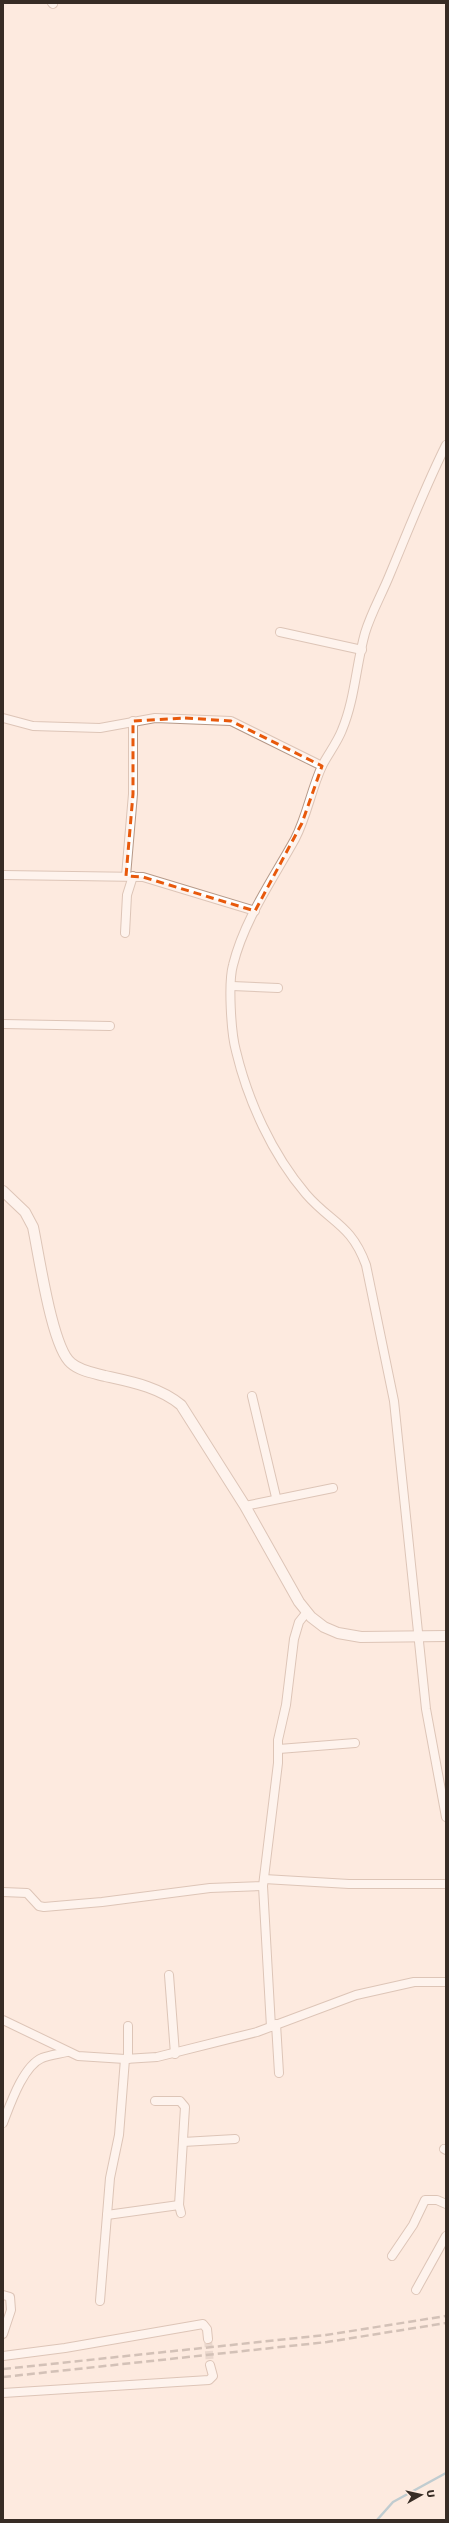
<svg xmlns="http://www.w3.org/2000/svg" width="449" height="2523" viewBox="0 0 449 2523" font-family="'Work Sans',sans-serif">
	<style>
		.lines { fill: none; stroke-linecap: round; stroke-linejoin: round }
		.stream { stroke: #76a9bf; stroke-width: 2.5 }
		.minor-tunnel { stroke: #d5c4ba; stroke-width: 8; stroke-dasharray: 8 4; stroke-linecap: butt }
		.minor-casing { stroke: #b69988; stroke-width: 10 }
		.tertiary-casing { stroke: #b69988; stroke-width: 12 }
		.minor { stroke: #fff; stroke-width: 8 }
		.tertiary { stroke: #fff; stroke-width: 10 }
		.rail { stroke: #a09188; stroke-width: 2.5; stroke-dasharray: 8 4; stroke-linecap: butt }
		.marked { fill: none; stroke: #e8590c; stroke-width: 3; stroke-dasharray: 8 5; stroke-linejoin: round }
	</style>
	<rect width="100%" height="100%" fill="#fdeadf"/>
	<g class="lines">
		<path class="stream" d="M377 2520 393 2502 446 2473"/>
		<path class="minor-tunnel" d="M208 2339 210 2365"/>
		<defs>
			<g id="minor">
				<path d="M52 3 53 4"/>
				<path d="M446 445C425 487 408 531 390 574 382 594 371 613 365 633 356 665 355 699 342 730 337 743 328 754 322 766 311 790 307 816 295 839 273 879 244 920 233 965 228 983 231 1033 236 1051 248 1101 272 1154 306 1194 331 1223 351 1224 366 1265L394 1401 426 1709 446 1817"/>
				<path d="M280 632 362 650"/>
				<path d="M3 718 33 726 100 728 155 718 231 721 322 766"/>
				<path d="M3 875 143 877 255 911"/>
				<path d="M126 876 133 794V721"/>
				<path d="M125 933 127 895 133 876"/>
				<path d="M232 986 278 988"/>
				<path d="M3 1024 110 1026"/>
				<path d="M252 1396 276 1497"/>
				<path d="M245 1506 333 1488"/>
				<path d="M279 1749 355 1743"/>
				<path d="M264 1879 349 1884H446"/>
				<path d="M263 1886 271 2027"/>
				<path d="M3 1892 27 1893 39 1906 44 1907 102 1902 210 1888 263 1886 278 1763V1740L286 1705 294 1639 299 1622 307 1612"/>
				<path d="M169 1975 175 2054"/>
				<path d="M3 2020 78 2056 125 2059 157 2057 257 2032 356 1995 414 1982H446"/>
				<path d="M276 2024 279 2073"/>
				<path d="M128 2026V2059"/>
				<path d="M155 2101H180L185 2107 179 2205"/>
				<path d="M3 2123C10 2105 23 2066 42 2058 50 2055 59 2054 67 2052"/>
				<path d="M183 2142 235 2139"/>
				<path d="M444 2149 446 2150"/>
				<path d="M107 2215 179 2205 181 2213"/>
				<path d="M392 2256 413 2225 425 2200H437L446 2204"/>
				<path d="M416 2290 446 2236"/>
				<path d="M3 2295 10 2297 11 2310 3 2334"/>
				<path d="M100 2301 110 2178 119 2135 125 2059"/>
				<path d="M3 2356 65 2348 203 2324 207 2329 208 2339"/>
				<path d="M3 2393 209 2380 213 2376 210 2365"/>
			</g>
			<path id="tertiary" d="M3 1191 25 1212 33 1227C39 1255 52 1348 71 1363 80 1371 94 1373 105 1376 132 1382 159 1387 181 1405L245 1506 299 1602 311 1617 324 1627 338 1633 361 1637 446 1636"/>
		</defs>
		<use href="#minor" class="minor-casing"/>
		<use href="#tertiary" class="tertiary-casing"/>
		<use href="#minor" class="minor"/>
		<use href="#tertiary" class="tertiary"/>
		<g class="rail">
			<path d="M3 2369 326 2335 446 2316"/>
			<path d="M3 2377 327 2342 446 2323"/>
		</g>
	</g>
	<path d="M0 0H449V2523H0ZM185 718 231 721 322 766 302 823 255 911 143 877 126 876 133 794V721Z" fill="#fdeadf" fill-opacity=".55" fill-rule="evenodd"/>
	<path class="marked" d="M185 718 231 721 322 766 302 823 255 911 143 877 126 876 133 794V721Z"/>
	<rect width="449" height="2523" fill="none" stroke="#372c25" stroke-width="8"/>
	<g transform="translate(421 2495) rotate(82)" stroke="#fdeadf" stroke-width="3" paint-order="stroke">
	<path d="M0-3L7 15L0 10L-7 15Z" fill="#372c25"/>
	<text y="-6" font-size="11" font-weight="bold" text-anchor="middle" fill="#372c25">U</text>
	</g>
</svg>
